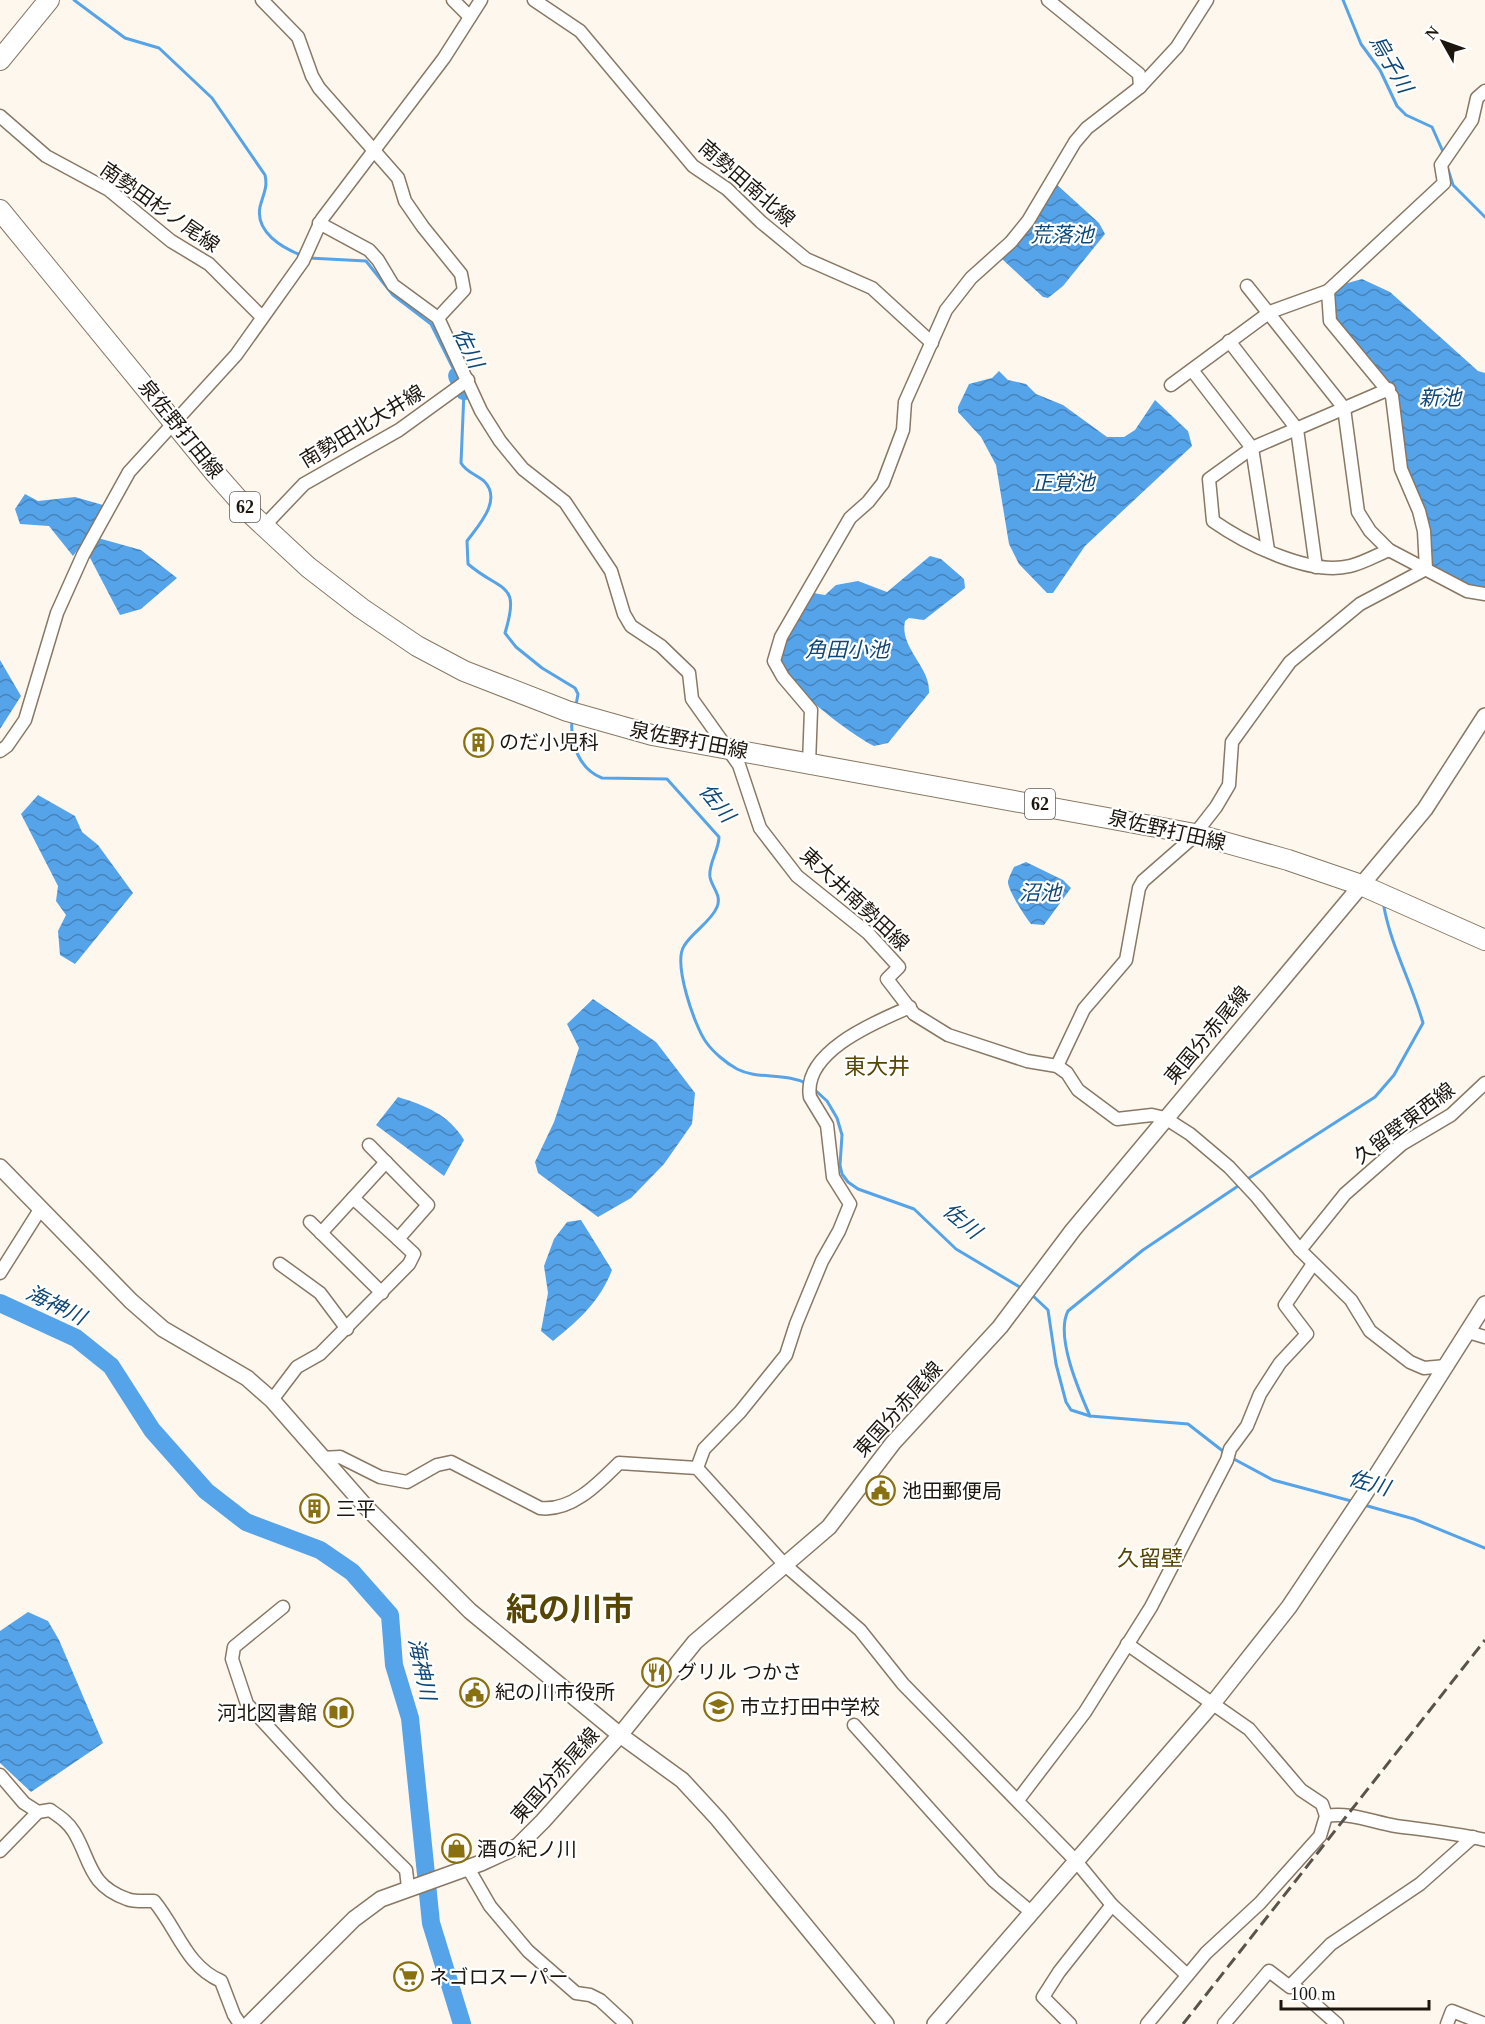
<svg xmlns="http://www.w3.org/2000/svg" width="1485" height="2024" viewBox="0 0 1485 2024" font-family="'Times New Roman','Noto Sans JP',serif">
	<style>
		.water { fill: url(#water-waves) }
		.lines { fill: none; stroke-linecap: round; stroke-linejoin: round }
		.stream { stroke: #55a3e9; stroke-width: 3 }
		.river { stroke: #55a3e9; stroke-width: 18 }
		.minor-casing { stroke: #887864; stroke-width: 15 }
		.tertiary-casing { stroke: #887864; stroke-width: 18 }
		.primary-casing { stroke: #887864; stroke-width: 22 }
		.minor { stroke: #fff; stroke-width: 12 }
		.tertiary { stroke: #fff; stroke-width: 15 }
		.primary { stroke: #fff; stroke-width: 20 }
		.rail { stroke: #5a534b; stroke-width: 3; stroke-dasharray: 12 6; stroke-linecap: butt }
		.labels { text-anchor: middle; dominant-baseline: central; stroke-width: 4.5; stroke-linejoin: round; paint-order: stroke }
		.shield { fill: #fff; stroke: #615c56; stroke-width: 1.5 }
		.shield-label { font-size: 18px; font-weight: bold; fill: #1d160e }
		.street-label { font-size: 20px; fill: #1d160e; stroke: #fff }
		.poi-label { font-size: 20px; fill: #1d160e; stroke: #fff; text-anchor: start }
		.water-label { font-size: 21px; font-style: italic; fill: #0f4876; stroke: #fff }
		.quarter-label { font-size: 22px; fill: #574603; stroke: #fff }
		.town-label { font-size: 32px; font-weight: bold; fill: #574603; stroke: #fff }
	</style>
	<defs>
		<pattern id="water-waves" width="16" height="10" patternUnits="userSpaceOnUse" patternTransform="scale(1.5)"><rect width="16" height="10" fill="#55a3e9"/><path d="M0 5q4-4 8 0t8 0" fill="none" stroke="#4684bb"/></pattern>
	</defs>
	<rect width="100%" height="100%" fill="#fef7ee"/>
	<g class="water">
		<path d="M1055 183 1099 223 1105 234 1063 286 1048 298 1043 297 1002 259V254Z"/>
		<path d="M1362 279 1390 292 1478 371 1485 373V589L1466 585 1430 564 1404 468 1394 393 1335 321 1332 292 1337 286Z"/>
		<path d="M999 371 1008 380 1026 384 1036 394 1063 405 1107 437H1124L1135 430 1155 400 1188 431 1192 446 1085 546 1053 593H1047L1019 564 1009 544 996 465 981 437 958 412V407L969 384 992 378Z"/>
		<path d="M25 494 38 501 75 497 103 505 91 532 73 556 49 526 20 524 15 509Z"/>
		<path d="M98 538 141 550 177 578 141 609 120 615 88 554Z"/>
		<path d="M930 556 941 559 964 579 965 588 924 620 909 618 905 621C899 648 931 667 929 693L888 743 874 746C852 735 781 683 780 659 780 636 801 612 813 593L825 595 836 585 858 581 887 592Z"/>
		<path d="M0 660 21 696 0 729Z"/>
		<path d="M38 795 75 816 82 832 98 845 133 893 75 964 60 955 58 931 66 915 56 901 58 886 21 814Z"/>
		<path d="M1026 862 1063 880 1071 888 1044 925 1031 924C1025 917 1007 889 1008 881 1009 877 1012 871 1014 867Z"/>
		<path d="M593 999 656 1042 695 1093 692 1124 664 1164 631 1198 598 1217 538 1173 535 1162 554 1122 579 1048 567 1024Z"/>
		<path d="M398 1097C426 1106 448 1114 464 1140L444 1176 376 1125Z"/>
		<path d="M581 1220 612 1270C600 1301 579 1320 553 1341L541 1331 548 1293 544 1266 554 1239 567 1222Z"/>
		<path d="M28 1612 48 1621 59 1640 103 1743 31 1792 0 1763V1631Z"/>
	</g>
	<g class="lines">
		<g class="stream">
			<path d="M74 0 125 38 159 48 212 98 265 175C268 188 263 194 260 207 255 232 282 248 303 256"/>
			<path d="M1343 0 1361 44 1380 70 1397 106 1406 115 1432 127 1444 154"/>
			<path d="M1446 163 1453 185 1485 217"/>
			<path d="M309 258 366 261 393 295 431 324 457 376"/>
			<path d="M464 391 461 463C466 472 477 475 484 481 503 500 478 526 467 541L468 564C502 593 521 581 505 633L516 647 542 668 575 688 578 694 576 705"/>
			<path d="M572 720C570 743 579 769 602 778L667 779 719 837C719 850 708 864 710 877 712 888 722 895 717 907 711 922 692 932 684 946 673 963 694 1025 706 1042 713 1052 726 1063 737 1069 758 1080 784 1072 808 1084"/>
			<path d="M815 1090 827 1101 837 1118 842 1135 840 1165 842 1174 848 1182 858 1189 914 1209 956 1249 1023 1289"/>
			<path d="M1246 1180 1375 1097 1394 1075 1423 1023C1412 984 1391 946 1384 907"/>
			<path d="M1031 1294 1048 1310 1056 1364 1066 1402 1071 1410 1090 1416 1188 1424 1224 1452"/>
			<path d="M1090 1416C1079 1391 1055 1336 1068 1311L1143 1250 1241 1184"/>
			<path d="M1232 1458 1273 1480 1355 1502"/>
			<path d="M1364 1505 1414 1519 1485 1548"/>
		</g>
		<g class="river">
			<path d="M457 376 464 391"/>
			<path d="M0 1303 76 1338 111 1366 152 1430 206 1491 246 1522 320 1550 352 1572 390 1615 394 1665 410 1718 431 1923 462 2024"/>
		</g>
		<defs>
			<g id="minor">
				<path d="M262 0 298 37 312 76 319 88 398 178 405 201 423 227 461 274 464 290 438 318"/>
				<path d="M453 0 470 17"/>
				<path d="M534 0 580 31 693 166 727 189 761 222 806 259 872 288 932 343"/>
				<path d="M1048 0 1139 74 1140 87"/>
				<path d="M0 116 46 156 109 190 171 241 209 264 261 316"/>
				<path d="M319 223 369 250 378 260 393 285 438 318 481 411 500 441 523 469 565 502 611 571 624 614 631 626 661 646 689 673 692 699 739 765 760 828 797 876 868 933 899 967 887 979 914 1014 948 1035 1027 1061 1057 1066 1067 1073 1078 1090 1117 1119 1152 1115 1165 1118 1190 1134 1229 1167 1257 1197 1300 1250 1351 1300 1370 1331 1410 1362 1424 1368 1446 1366"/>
				<path d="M1247 286 1344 408 1358 512 1370 531 1389 550 1467 591 1485 594"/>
				<path d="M1229 341 1297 429 1316 567"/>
				<path d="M1192 370 1252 448 1268 550"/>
				<path d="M1171 385 1270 312 1328 291"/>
				<path d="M264 526 304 484 399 430 468 380"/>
				<path d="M1389 550C1377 555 1363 563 1350 566 1310 576 1246 544 1213 521L1209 479 1252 448 1389 389"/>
				<path d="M0 751 7 746 25 720 57 613 83 555 129 472 236 355 303 261 322 219 444 58 481 0"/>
				<path d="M809 764 811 710 783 677 774 661 781 637 850 518 868 502 883 483 903 430 905 402 946 310 971 278 1011 242 1028 221 1075 142 1087 128 1140 87 1177 47 1207 0"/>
				<path d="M1057 1066 1084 1009 1126 960 1139 888 1143 881 1191 839 1216 807 1229 785 1232 742 1290 662 1360 604 1426 569 1424 531 1419 511 1401 469 1392 396 1330 321 1328 291 1444 183 1441 165 1472 120 1477 98 1485 91"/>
				<path d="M353 1198 398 1239"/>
				<path d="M310 1222 382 1293"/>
				<path d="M321 1233 386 1162"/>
				<path d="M1300 1250 1345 1194 1402 1144 1451 1115 1485 1083"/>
				<path d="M280 1264 320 1293 347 1329"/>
				<path d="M0 1273 41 1208"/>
				<path d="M1468 1332 1485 1337"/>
				<path d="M272 1400 297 1367 320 1354 409 1264 414 1254 398 1239 428 1205 369 1145"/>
				<path d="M321 1458 340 1457 380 1477 407 1482 437 1465 451 1462 540 1508C571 1512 598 1484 619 1463L697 1468 785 1565 860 1630 903 1684 1075 1860 1112 1905 1187 1975"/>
				<path d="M697 1468 704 1449 740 1412 786 1355 796 1324 822 1261 839 1231 850 1204 833 1177 827 1125 810 1097C802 1051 878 1021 910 1007"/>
				<path d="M283 1607 234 1647 232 1659 247 1704 339 1804 406 1870 408 1887"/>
				<path d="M1127 1644 1249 1729 1301 1790 1322 1804 1326 1816 1320 1836 1260 1903 1206 1953 1147 2024"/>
				<path d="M854 1725 994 1881 1031 1912"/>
				<path d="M0 1775 24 1803 38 1812"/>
				<path d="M1018 1800 1085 1712 1151 1607 1227 1460 1230 1449 1247 1426 1260 1394 1280 1363 1307 1334 1285 1305 1313 1264"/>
				<path d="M1326 1816C1351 1812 1372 1822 1396 1826 1426 1830 1455 1833 1485 1840"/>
				<path d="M0 1851 38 1812 50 1810C60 1817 68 1822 74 1832 91 1860 88 1885 127 1899 134 1902 146 1901 154 1901 178 1930 186 1966 221 1981L234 2015 240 2024"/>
				<path d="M468 1868 490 1906 528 1951 576 1993 590 1995 600 2000 626 2024"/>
				<path d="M1292 1984 1331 1944 1420 1884 1473 1837"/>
				<path d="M1070 2024 1043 1997 1059 1972 1112 1905"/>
				<path d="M1224 2024 1269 1971 1290 1987 1292 1984 1337 2024"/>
				<path d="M1447 2024 1452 2011 1485 2024"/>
			</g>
			<g id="tertiary">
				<path d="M0 1167 131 1301 163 1329 247 1378 272 1400 366 1507 470 1611 620 1735 682 1780 718 1819 886 2024"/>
				<path d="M249 2024 354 1919 381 1899 481 1863 518 1846 543 1821 620 1735 695 1642 829 1527 893 1443 1000 1327 1073 1230 1425 809 1485 716"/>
				<path d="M935 2024 1214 1702 1289 1607 1364 1495 1485 1304"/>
			</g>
			<g id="primary">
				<path d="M0 60 49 0"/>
				<path d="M0 210 215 473 252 515 308 567 361 608 417 646 464 671 567 711 652 735 1195 834 1288 860 1361 885 1485 940"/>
			</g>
		</defs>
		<use href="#minor" class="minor-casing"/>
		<use href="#tertiary" class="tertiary-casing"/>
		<use href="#primary" class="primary-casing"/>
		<use href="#minor" class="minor"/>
		<use href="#tertiary" class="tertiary"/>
		<use href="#primary" class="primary"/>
		<path class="rail" d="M1183 2024 1485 1640"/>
	</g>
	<defs>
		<symbol id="building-ring" viewBox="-11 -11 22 22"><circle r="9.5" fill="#fff" stroke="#897011" stroke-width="1.5"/><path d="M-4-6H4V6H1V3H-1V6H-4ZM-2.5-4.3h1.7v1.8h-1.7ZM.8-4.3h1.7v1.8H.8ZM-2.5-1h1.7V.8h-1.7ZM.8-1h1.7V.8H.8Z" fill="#897011"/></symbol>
		<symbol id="civic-ring" viewBox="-11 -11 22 22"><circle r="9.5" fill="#fff" stroke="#897011" stroke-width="1.5"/><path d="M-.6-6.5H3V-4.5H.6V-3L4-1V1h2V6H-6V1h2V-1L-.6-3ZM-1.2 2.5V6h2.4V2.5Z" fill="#897011"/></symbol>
		<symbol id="restaurant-ring" viewBox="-11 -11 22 22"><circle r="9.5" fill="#fff" stroke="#897011" stroke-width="1.5"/><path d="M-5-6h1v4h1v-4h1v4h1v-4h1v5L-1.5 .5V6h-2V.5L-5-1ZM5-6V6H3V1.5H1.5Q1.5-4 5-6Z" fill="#897011"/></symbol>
		<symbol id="school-ring" viewBox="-11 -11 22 22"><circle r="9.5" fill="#fff" stroke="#897011" stroke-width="1.5"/><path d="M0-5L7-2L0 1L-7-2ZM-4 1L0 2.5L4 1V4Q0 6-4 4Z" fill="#897011"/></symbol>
		<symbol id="library-ring" viewBox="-11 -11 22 22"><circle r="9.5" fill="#fff" stroke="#897011" stroke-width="1.5"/><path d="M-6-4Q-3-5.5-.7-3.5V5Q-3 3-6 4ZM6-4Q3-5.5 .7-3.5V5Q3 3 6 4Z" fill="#897011"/></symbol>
		<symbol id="shop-ring" viewBox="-11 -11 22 22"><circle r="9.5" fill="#fff" stroke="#897011" stroke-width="1.5"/><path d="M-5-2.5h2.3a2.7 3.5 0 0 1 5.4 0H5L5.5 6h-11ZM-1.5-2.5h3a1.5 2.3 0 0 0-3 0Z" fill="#897011"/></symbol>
		<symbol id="supermarket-ring" viewBox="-11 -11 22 22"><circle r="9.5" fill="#fff" stroke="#897011" stroke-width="1.5"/><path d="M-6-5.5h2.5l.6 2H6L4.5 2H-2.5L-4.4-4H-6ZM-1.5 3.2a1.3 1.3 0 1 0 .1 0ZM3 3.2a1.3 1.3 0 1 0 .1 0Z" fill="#897011"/></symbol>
	</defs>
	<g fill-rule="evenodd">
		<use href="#building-ring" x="462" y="726" width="33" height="33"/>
		<use href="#civic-ring" x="864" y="1474" width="33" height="33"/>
		<use href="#building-ring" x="298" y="1492" width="33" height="33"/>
		<use href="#restaurant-ring" x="640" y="1656" width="33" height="33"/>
		<use href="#civic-ring" x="458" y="1676" width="33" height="33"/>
		<use href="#school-ring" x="702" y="1690" width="33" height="33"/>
		<use href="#library-ring" x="322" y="1696" width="33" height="33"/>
		<use href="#shop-ring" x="440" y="1832" width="33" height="33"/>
		<use href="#supermarket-ring" x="392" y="1960" width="33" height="33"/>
	</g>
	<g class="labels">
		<g class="shield">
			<rect x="230" y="492" width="30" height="30" rx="4.5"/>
			<rect x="1025" y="789" width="30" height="30" rx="4.5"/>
		</g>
		<g class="shield-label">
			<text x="245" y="507">62</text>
			<text x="1040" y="804">62</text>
		</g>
		<g class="street-label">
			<text transform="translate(747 183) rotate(41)">南勢田南北線</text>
			<text transform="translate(160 207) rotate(35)">南勢田杉ノ尾線</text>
			<text transform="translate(362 426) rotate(-31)">南勢田北大井線</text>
			<text transform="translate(181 429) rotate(51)">泉佐野打田線</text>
			<text transform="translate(689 740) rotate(11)">泉佐野打田線</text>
			<text transform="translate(1167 830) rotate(13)">泉佐野打田線</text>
			<text transform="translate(855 899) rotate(43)">東大井南勢田線</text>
			<text transform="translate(1207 1035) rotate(-50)">東国分赤尾線</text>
			<text transform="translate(1404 1123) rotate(-37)">久留壁東西線</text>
			<text transform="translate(898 1409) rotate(-48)">東国分赤尾線</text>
			<text transform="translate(555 1775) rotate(-48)">東国分赤尾線</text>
		</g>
		<g class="poi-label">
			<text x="499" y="742">のだ小児科</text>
			<text x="902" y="1491">池田郵便局</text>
			<text x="336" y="1509">三平</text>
			<text x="677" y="1672">グリル つかさ</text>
			<text x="495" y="1692">紀の川市役所</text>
			<text x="740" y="1707">市立打田中学校</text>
			<text x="317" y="1713" text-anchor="end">河北図書館</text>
			<text x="477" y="1849">酒の紀ノ川</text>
			<text x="429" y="1977">ネゴロスーパー</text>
		</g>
		<g class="water-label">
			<text transform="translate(1391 64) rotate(60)">烏子川</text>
			<text x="1062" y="235">荒落池</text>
			<text transform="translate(468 348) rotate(64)">佐川</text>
			<text x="1440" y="398">新池</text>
			<text x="1063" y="483">正覚池</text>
			<text x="847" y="650">角田小池</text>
			<text transform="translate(717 803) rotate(51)">佐川</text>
			<text x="1040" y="893">沼池</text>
			<text transform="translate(962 1221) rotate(40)">佐川</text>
			<text transform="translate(56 1305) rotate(26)">海神川</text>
			<text transform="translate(1369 1483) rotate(16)">佐川</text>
			<text transform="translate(422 1669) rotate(78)">海神川</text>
		</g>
		<g class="quarter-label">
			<text x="877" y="1066">東大井</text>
			<text x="1150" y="1558">久留壁</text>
		</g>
		<g class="town-label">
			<text x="570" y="1609">紀の川市</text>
		</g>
	</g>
	<g transform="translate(1443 42) rotate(310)" stroke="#ffffff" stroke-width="4.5" paint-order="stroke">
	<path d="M0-4.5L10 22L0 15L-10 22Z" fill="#1d160e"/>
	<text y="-9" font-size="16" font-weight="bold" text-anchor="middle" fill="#1d160e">N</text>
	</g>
	<path d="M1281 2000v9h148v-9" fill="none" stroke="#1d160e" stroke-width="3"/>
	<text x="1290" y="2000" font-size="18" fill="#1d160e" stroke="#ffffff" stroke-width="4.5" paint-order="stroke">100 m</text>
</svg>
